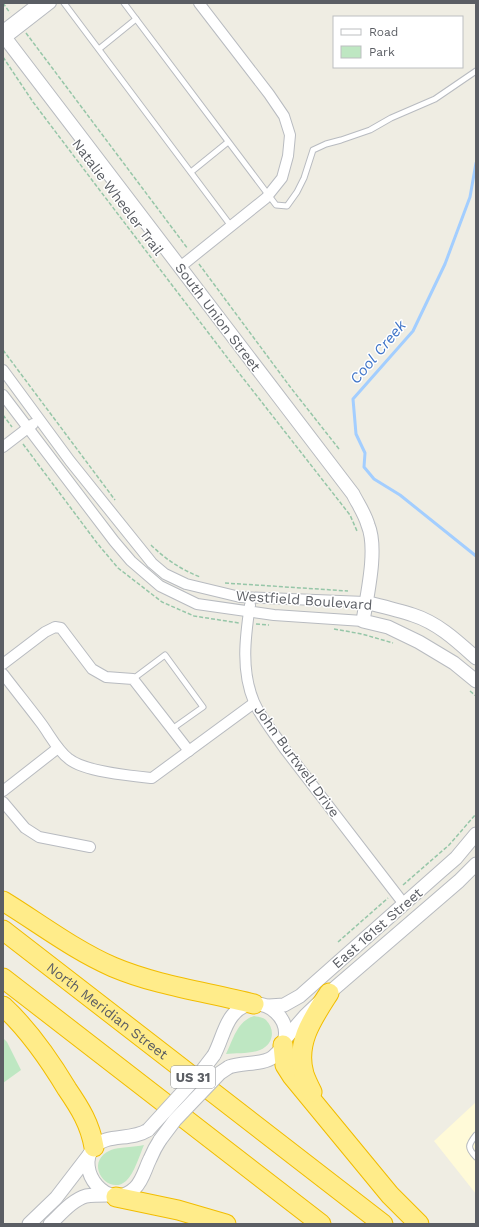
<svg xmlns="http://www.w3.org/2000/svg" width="479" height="1227" viewBox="0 0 479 1227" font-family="'Work Sans',sans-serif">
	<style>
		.commercial { fill: #fffad8 }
		.green { fill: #bee7c2 }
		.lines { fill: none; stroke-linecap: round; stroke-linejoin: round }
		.stream { stroke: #a3ceff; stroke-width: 3 }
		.service-casing { stroke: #b8bbc0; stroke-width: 7 }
		.minor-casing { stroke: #b8bbc0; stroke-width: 12 }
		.tertiary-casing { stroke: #b8bbc0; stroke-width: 15 }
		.motorway-casing { stroke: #f2bd00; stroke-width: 21 }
		.path { stroke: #96c6a8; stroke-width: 1.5; stroke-dasharray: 4 2; stroke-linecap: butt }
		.service { stroke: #fff; stroke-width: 5 }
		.minor { stroke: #fff; stroke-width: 10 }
		.tertiary { stroke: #fff; stroke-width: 13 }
		.motorway { stroke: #ffec8a; stroke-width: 19 }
		.tertiary-bridge-casing { stroke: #b8bbc0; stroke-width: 15; stroke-linecap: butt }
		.tertiary-bridge { stroke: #fff; stroke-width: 13 }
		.labels { text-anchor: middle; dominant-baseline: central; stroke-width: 3; stroke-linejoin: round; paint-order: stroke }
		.shield { fill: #fff; stroke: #8c8e92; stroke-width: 1 }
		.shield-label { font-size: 13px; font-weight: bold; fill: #5b5e64 }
		.street-label { font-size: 14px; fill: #5b5e64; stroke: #fff }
		.water-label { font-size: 15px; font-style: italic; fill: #4075c8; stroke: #fff }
	</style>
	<rect width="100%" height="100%" fill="#efede3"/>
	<path class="commercial" d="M476 1102V1194L434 1141Z"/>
	<g class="green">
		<path d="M254 1016C258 1017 263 1017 266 1020 276 1030 273 1045 260 1050 250 1054 236 1053 226 1054 233 1040 237 1021 254 1016Z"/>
		<path d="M3 1038 7 1042 21 1070 3 1083Z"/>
		<path d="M144 1145C140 1154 134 1174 126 1181 108 1197 82 1162 111 1150 118 1147 135 1147 144 1145Z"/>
	</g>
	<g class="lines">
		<path class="stream" d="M476 163 470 197 445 264 413 331 353 399 356 434 365 453 364 467 374 479 400 495 476 556"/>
		<defs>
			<g id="service">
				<path d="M64 3 231 226"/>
				<path d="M124 3 276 205 287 206 297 192 304 178 313 150 326 144 341 140 370 130 391 118 435 99 476 71"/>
				<path d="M99 49 136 19"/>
				<path d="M191 172 228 142"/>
				<path d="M133 679 165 655 203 707 172 729"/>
				<path d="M476 1135C468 1145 467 1148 476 1157"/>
			</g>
			<g id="minor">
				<path d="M3 30 38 3"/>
				<path d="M6 38 51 3"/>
				<path d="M180 267 266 198 282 178 288 156 290 135 284 116 269 94 199 3"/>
				<path d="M3 370 70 461 152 563 165 574 186 584 240 597 365 602"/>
				<path d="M3 395 114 541 131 561 160 586 197 604 274 615 363 621"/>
				<path d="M3 447 33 424"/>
				<path d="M250 605C245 638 241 671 254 702 261 718 274 733 284 748L404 904"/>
				<path d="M3 664 45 632 55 627 61 628 92 669 106 677 133 679 189 751"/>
				<path d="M3 674C16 691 29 707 41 723 50 735 57 750 69 759 85 772 132 776 152 778L254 703"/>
				<path d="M3 791 58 748"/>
				<path d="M3 802 25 828 39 837 90 847"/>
			</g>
			<g id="tertiary">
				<path d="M3 35 353 494C358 504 365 514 368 525 378 549 367 595 363 621L388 627 419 642 454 663 476 681"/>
				<path d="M365 602C381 606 398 610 413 615 438 623 457 641 476 658"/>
				<path d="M269 1006 284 1005 300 996 440 872 456 858 476 834"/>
				<path d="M285 1039 305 1016 329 993 459 881 476 864"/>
				<path d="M214 1055C221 1042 224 1026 232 1016 259 982 309 1027 273 1057 263 1065 242 1062 229 1067"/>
				<path d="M148 1130C131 1141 107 1133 94 1147 74 1169 108 1214 135 1188 143 1180 145 1169 150 1159 153 1152 156 1146 160 1140"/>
				<path d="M29 1224 56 1198 89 1155"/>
				<path d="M50 1224C60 1215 72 1200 86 1196 93 1195 101 1195 108 1195"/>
			</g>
			<g id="motorway">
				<path d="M3 901C39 923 74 950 113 967 158 986 207 992 254 1004"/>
				<path id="s1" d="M3 930 383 1224"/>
				<path d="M3 978 321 1224"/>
				<path d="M3 1006C29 1030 49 1059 67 1089 80 1108 90 1124 94 1147"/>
				<path d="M283 1045 285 1065 292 1076 390 1195 419 1224"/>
				<path d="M312 1092C309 1086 306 1080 304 1074 295 1043 313 1018 329 993"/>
				<path d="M116 1197 178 1210 226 1224"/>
			</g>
		</defs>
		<use href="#service" class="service-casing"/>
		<use href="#minor" class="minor-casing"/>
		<use href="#tertiary" class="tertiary-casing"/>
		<use href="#motorway" class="motorway-casing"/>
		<g class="path">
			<path d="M3 3 10 13"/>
			<path d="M26 33 188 249"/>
			<path d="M3 57 33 102 95 184 239 373 350 515 357 531"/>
			<path d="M199 264 291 388 339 449"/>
			<path d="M3 350 115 500"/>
			<path d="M3 415 12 427"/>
			<path d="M23 444 97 543 118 568 162 602 194 616 239 623"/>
			<path d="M151 545C165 559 182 570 200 577"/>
			<path d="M225 583 348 591"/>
			<path d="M256 624 269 625"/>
			<path d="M334 629 362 634 393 643"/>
			<path d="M470 691 476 696"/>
			<path d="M403 885 449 845 476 814"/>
			<path d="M338 942 388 898"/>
		</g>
		<use href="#service" class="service"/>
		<use href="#minor" class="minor"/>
		<use href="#tertiary" class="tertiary"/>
		<use href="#motorway" class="motorway"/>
		<defs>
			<g id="tertiary-bridge">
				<path d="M148 1130 201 1072 214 1055"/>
				<path d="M160 1140 175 1120 220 1073 229 1067"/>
			</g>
		</defs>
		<use href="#tertiary-bridge" class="tertiary-bridge-casing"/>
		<use href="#tertiary-bridge" class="tertiary-bridge"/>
	</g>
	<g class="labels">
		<rect class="shield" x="171" y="1066" width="44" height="22" rx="3"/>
		<g class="shield-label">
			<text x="193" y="1077">US 31</text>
		</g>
		<g class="street-label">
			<text transform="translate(118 197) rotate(53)">Natalie Wheeler Trail</text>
			<text transform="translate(218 317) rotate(53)">South Union Street</text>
			<text transform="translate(304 600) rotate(4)">Westfield Boulevard</text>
			<text transform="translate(297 761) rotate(54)">John Burtwell Drive</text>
			<text transform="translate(377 928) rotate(-41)">East 161st Street</text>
			<text stroke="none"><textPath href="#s1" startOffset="132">North Meridian Street</textPath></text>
		</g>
		<g class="water-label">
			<text transform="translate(378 352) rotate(-50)">Cool Creek</text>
		</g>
	</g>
	<rect width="479" height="1227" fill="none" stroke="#5b5e64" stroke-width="8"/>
	<rect x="333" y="16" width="130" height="52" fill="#ffffff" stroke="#bdbfc1"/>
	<rect x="341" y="29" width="20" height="6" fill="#ffffff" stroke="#bdbfc1"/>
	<text x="369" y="36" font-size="12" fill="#5b5e64">Road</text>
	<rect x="341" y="46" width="20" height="12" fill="#bee7c2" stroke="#bdbfc1"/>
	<text x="369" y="56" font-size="12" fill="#5b5e64">Park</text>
</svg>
